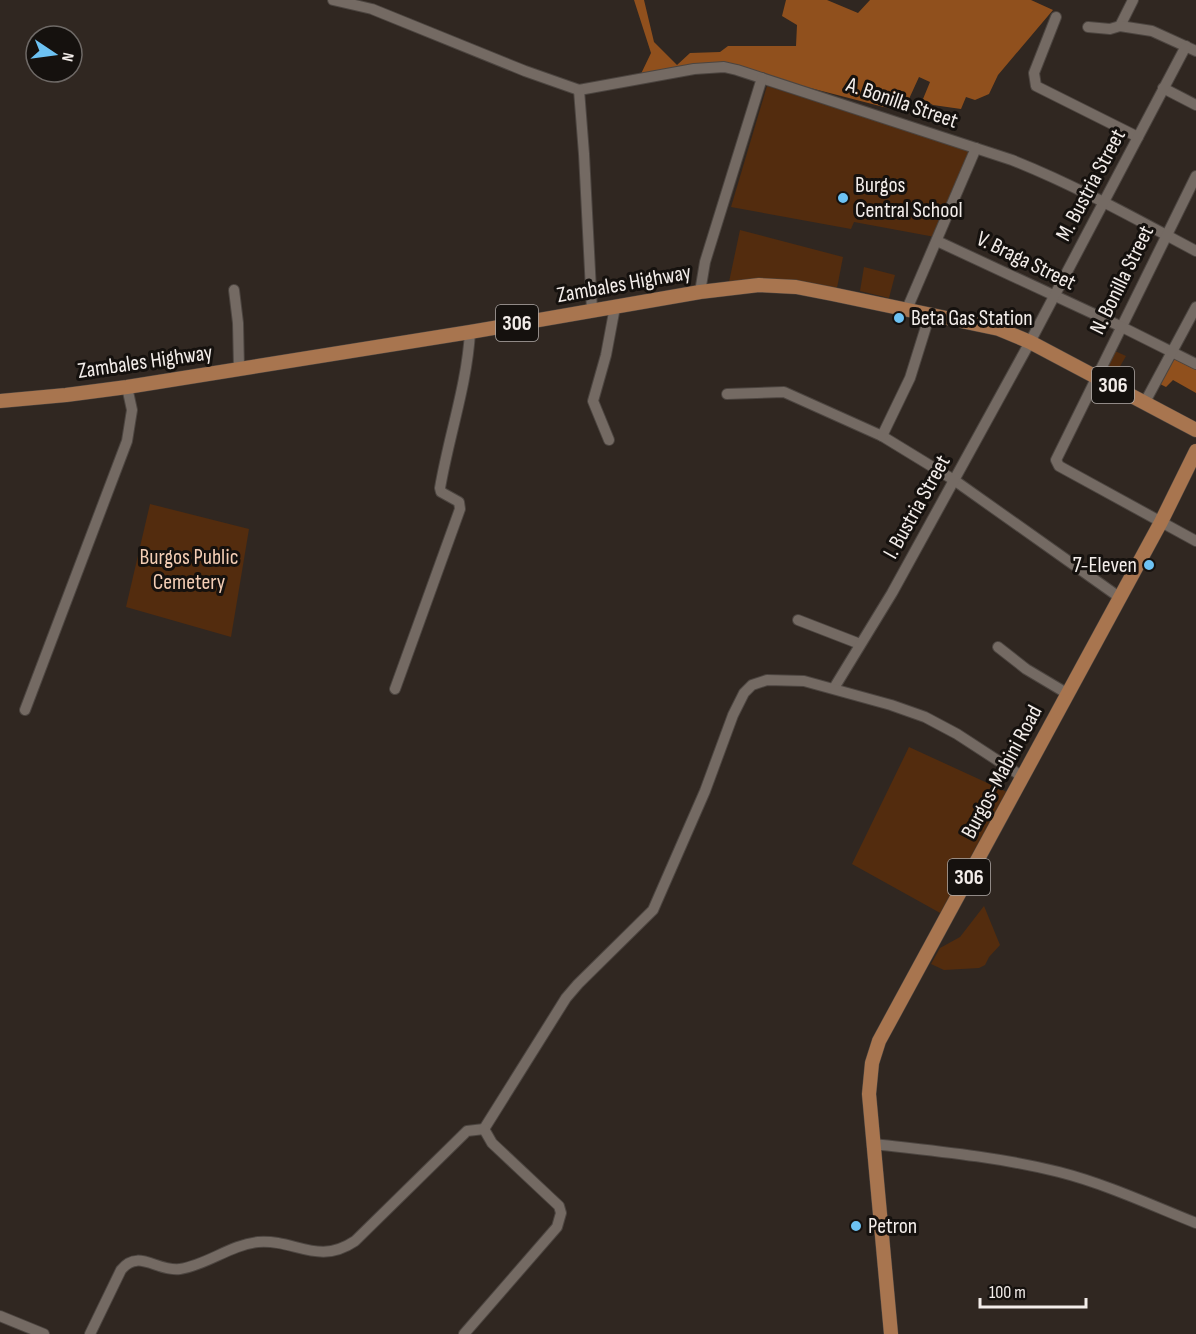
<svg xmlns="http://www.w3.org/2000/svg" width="1196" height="1334" viewBox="0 0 1196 1334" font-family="'Sofia Sans Condensed',sans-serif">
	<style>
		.green { fill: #532c0e }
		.forest { fill: #90501d }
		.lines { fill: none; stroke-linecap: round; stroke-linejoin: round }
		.minor-casing { stroke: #4c4540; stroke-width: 12 }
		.major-casing { stroke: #4c4540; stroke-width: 15 }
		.minor { stroke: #746a63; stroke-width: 10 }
		.major { stroke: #a8754f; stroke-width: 14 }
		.poi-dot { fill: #6dc2f3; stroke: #15110e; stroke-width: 2 }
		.labels { text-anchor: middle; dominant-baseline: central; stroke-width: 6; stroke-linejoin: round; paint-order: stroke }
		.shield { fill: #15110e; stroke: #b0aba8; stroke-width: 1.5 }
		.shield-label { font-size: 21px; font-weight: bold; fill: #f3edea }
		.street-label { font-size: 22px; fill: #f3edea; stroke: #15110e }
		.poi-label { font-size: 22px; fill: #f3edea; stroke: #15110e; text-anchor: start }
		.park-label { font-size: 22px; fill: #f4ceb5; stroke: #15110e }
	</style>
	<rect width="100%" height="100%" fill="#302721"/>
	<g class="green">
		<path d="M767 86 972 152 935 237 854 222 851 229 731 207Z"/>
		<path d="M740 230 843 257 837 288 729 282Z"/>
		<path d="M864 267 895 275 889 298 860 291Z"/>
		<path d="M1115 351 1126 356 1114 377 1104 372Z"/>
		<path d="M150 504 249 529 231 637 126 607Z"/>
		<path d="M909 747 1007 792 942 914 852 864Z"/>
		<path d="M984 906 1000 945 989 957 985 965 979 968 944 970 931 964 940 948 960 937Z"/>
	</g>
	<g class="forest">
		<path d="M634 0H644L654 42 677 65 690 53 720 52 728 46H796L797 25 782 16 786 0H827L858 13 870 0H1031L1053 10 998 75 989 94 975 100 966 97 961 109 933 105 923 99 930 82 919 77 903 112 737 69 639 78 651 53Z"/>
		<path d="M1170 355 1196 369V393L1173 380 1166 387 1156 382Z"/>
	</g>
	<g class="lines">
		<defs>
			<g id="minor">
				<path d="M333 0 372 9 525 71 579 90 694 69 724 67 737 70 1012 160C1075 185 1136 219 1196 251"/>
				<path d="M1056 17 1034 73 1036 86 1138 137"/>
				<path d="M1120 26 1133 0"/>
				<path d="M1088 27 1110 29 1120 26 1152 31 1196 51"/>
				<path d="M1163 88 1196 105"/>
				<path d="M579 90 584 154 592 310"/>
				<path d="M1196 176 1056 460 1059 466 1196 541"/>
				<path d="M937 241 1122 327 1196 364"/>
				<path d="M234 290 238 323 239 369"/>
				<path d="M700 292 705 262 762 78"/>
				<path d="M907 309 976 148"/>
				<path d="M727 394 784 392 882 436 954 480 1119 597"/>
				<path d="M1145 402 1196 307"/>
				<path d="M882 436 910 378 930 314"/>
				<path d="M609 440 593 401 606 355 615 307"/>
				<path d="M798 620 860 644"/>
				<path d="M998 647 1026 669 1068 694"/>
				<path d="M834 688 892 593 1030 342 1186 46"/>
				<path d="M395 689 460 509 459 502 441 492 440 488C449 435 467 385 470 332"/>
				<path d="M25 710 127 441 132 410 127 387"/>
				<path d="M484 1129 566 998 578 984 653 910 705 791 733 715 744 693 752 685 767 680 804 681 891 705 925 717 957 734 1023 777"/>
				<path d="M874 1144C936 1151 999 1157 1059 1172 1106 1184 1151 1205 1196 1223"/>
				<path d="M0 1316 44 1334"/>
				<path d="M90 1334 121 1270C138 1248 157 1272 180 1269 207 1265 230 1245 258 1242 295 1239 318 1266 355 1241L467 1131 484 1129"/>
				<path d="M464 1334 557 1227 561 1213 559 1206 492 1143 484 1129"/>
			</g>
			<g id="major">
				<path d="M0 401 66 395 127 387 470 332 700 292 759 285 796 287 832 294 999 329 1030 342 1196 430"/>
				<path d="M891 1334 869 1094 872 1063 879 1041 1161 522 1196 451"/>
			</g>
		</defs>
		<use href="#minor" class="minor-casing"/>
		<use href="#major" class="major-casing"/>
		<use href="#minor" class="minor"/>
		<use href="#major" class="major"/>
	</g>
	<g class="poi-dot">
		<circle cx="843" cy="198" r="6"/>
		<circle cx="899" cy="318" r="6"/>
		<circle cx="1149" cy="565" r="6"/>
		<circle cx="856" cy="1226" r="6"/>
	</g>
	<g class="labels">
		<g class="shield">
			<rect x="496" y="305" width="42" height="36" rx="4.5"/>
			<rect x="1092" y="367" width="42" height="36" rx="4.5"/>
			<rect x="948" y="859" width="42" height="36" rx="4.5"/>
		</g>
		<g class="shield-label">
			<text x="517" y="323">306</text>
			<text x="1113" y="385">306</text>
			<text x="969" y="877">306</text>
		</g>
		<g class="street-label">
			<text transform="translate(902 103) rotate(19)">A. Bonilla Street</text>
			<text transform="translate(1091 185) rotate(-62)">M. Bustria Street</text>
			<text transform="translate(1026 261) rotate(26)">V. Braga Street</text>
			<text transform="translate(1122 280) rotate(-64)">N. Bonilla Street</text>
			<text transform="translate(624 284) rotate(-10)">Zambales Highway</text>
			<text transform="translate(145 362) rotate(-8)">Zambales Highway</text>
			<text transform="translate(917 507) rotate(-61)">I. Bustria Street</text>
			<text transform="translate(1002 772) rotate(-62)">Burgos-Mabini Road</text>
		</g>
		<g class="poi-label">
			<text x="855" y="185">Burgos<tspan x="855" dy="25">Central School</tspan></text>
			<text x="911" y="318">Beta Gas Station</text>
			<text x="1137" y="565" text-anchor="end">7-Eleven</text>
			<text x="868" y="1226">Petron</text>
		</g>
		<g class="park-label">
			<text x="189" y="557">Burgos Public<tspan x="189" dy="25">Cemetery</tspan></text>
		</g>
	</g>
	<g transform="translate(54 54) rotate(103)"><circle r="28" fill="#15110e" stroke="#6e6966" stroke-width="1.5"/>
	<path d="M0-4.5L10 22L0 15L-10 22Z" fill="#6dc2f3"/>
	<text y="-9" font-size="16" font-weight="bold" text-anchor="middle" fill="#f3edea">N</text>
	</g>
	<path d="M980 1298v9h106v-9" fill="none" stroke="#f3edea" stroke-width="3"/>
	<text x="989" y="1298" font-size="18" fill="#f3edea" stroke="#15110e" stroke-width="4.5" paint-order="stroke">100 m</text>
</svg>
